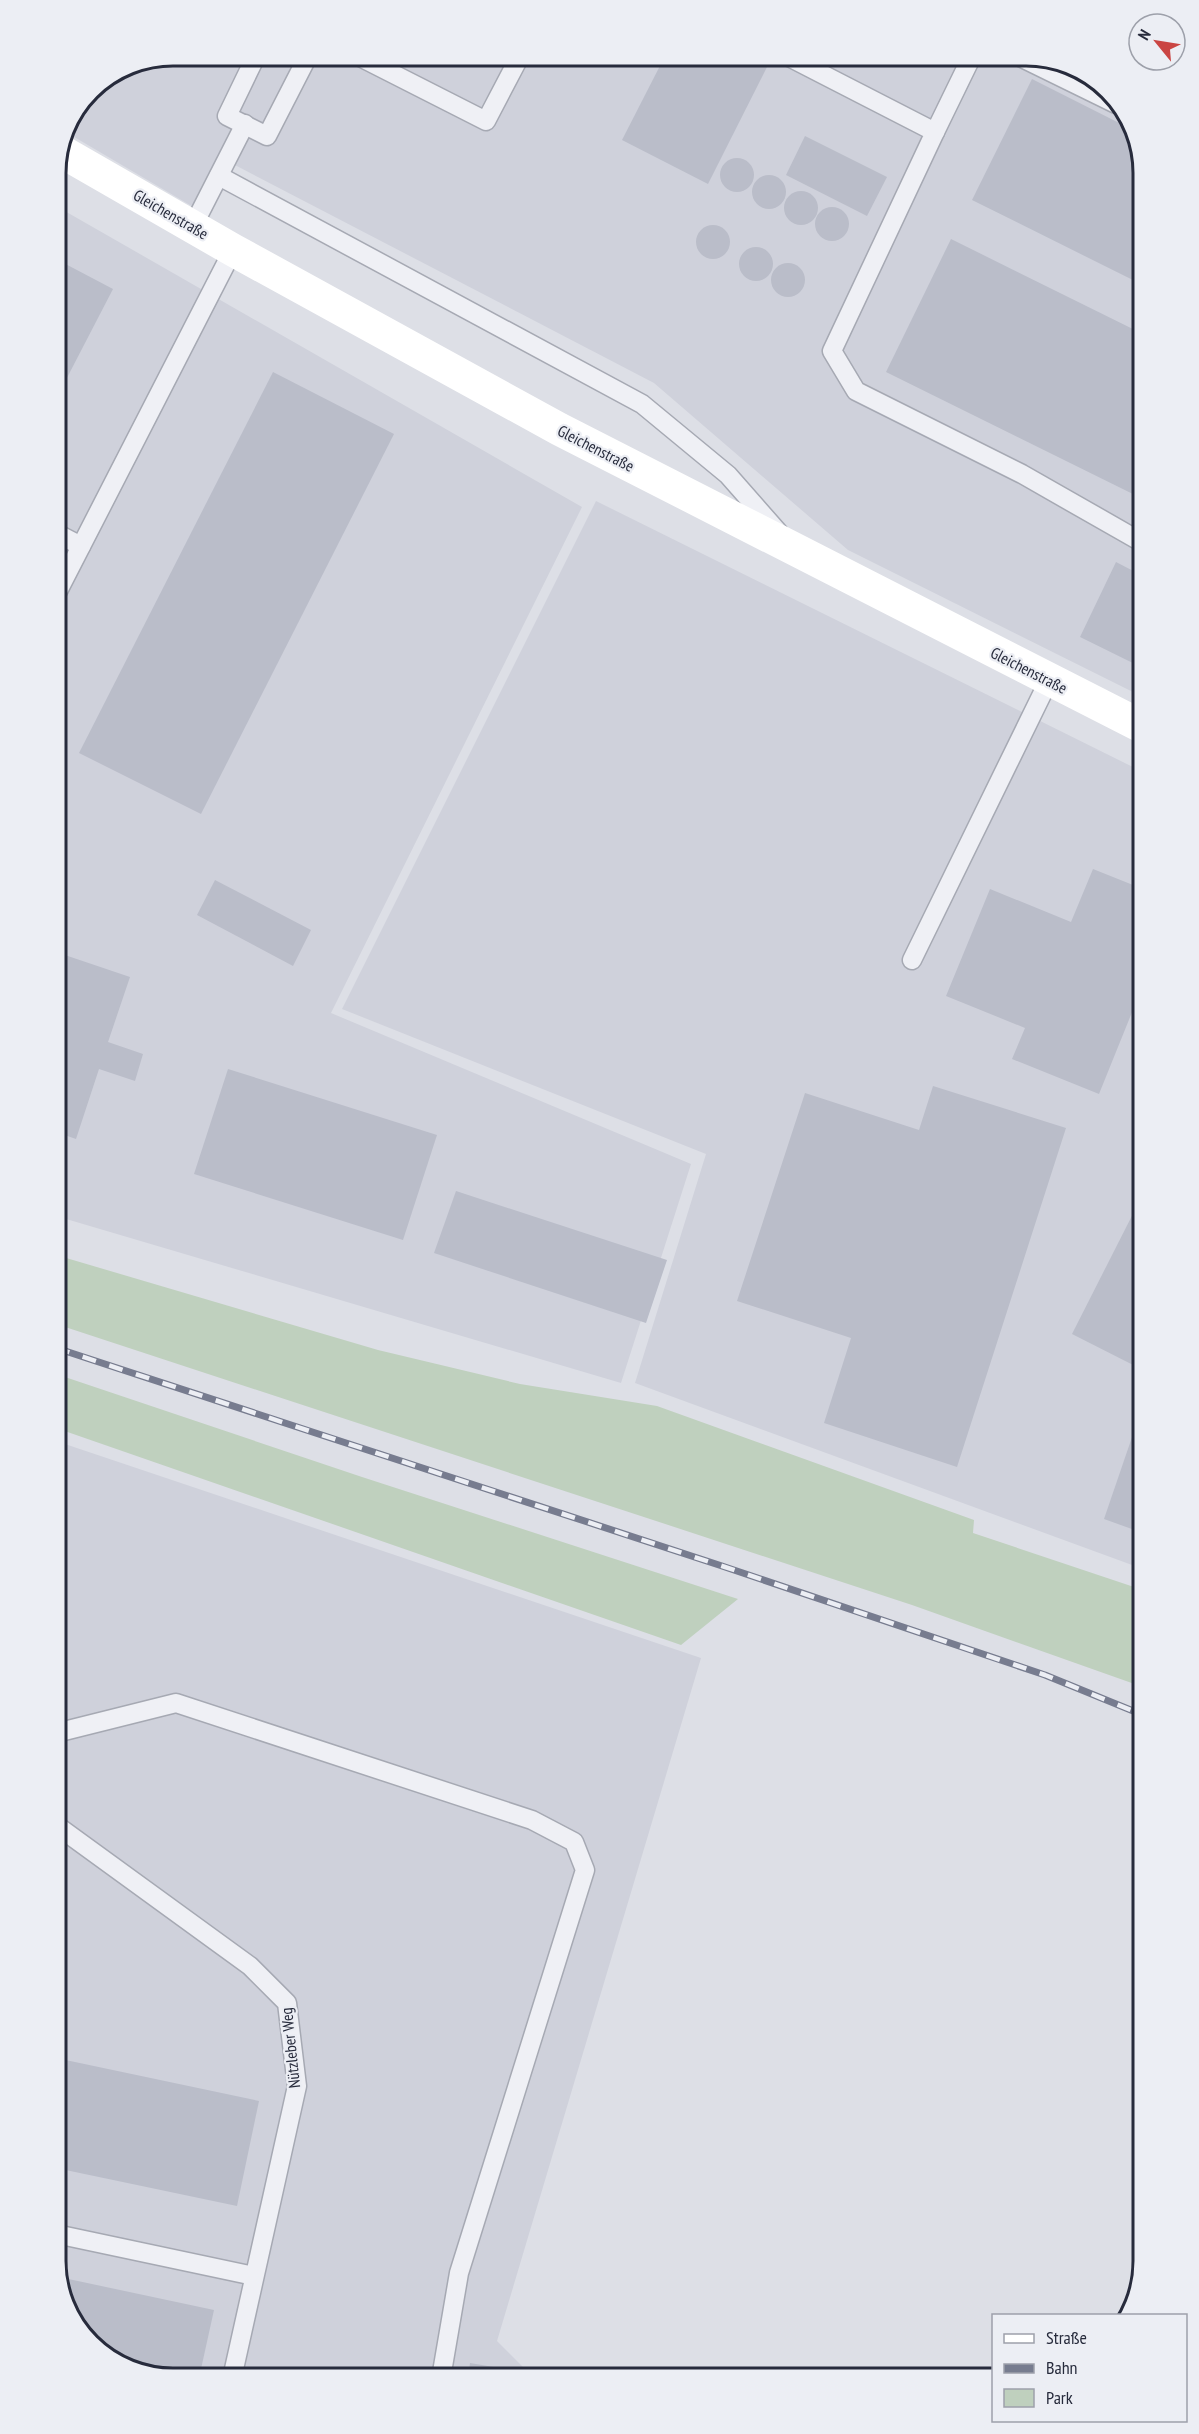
<svg xmlns="http://www.w3.org/2000/svg" width="1199" height="2434" viewBox="0 0 1199 2434" font-family="'PT Sans Narrow',sans-serif">
	<style>
		.built { fill: #cfd1db }
		.green { fill: #bfd0be }
		.building { fill: #babdc9 }
		.lines { fill: none; stroke-linecap: round; stroke-linejoin: round }
		.lane-casing { stroke: #a6a9b3; stroke-width: 21 }
		.lane { stroke: #eff0f5; stroke-width: 18 }
		.secondary { stroke: #fff; stroke-width: 33 }
		.rail-casing { stroke: #777c8f; stroke-width: 7 }
		.rail { stroke: #eceef4; stroke-width: 4.5; stroke-dasharray: 14; stroke-linecap: butt }
		.labels { text-anchor: middle; dominant-baseline: central; stroke-width: 4.5; stroke-linejoin: round; paint-order: stroke }
		.street-label { font-size: 16px; fill: #272b3c; stroke: #eceef4 }
		.rim { fill: none; stroke: #272b3c; stroke-width: 3 }
	</style>
	<rect width="100%" height="100%" fill="#dddfe6"/>
	<g class="built">
		<path d="M173 56H1034L1097 80 1135 128 1143 173V697L848 550 654 383 233 164 207 215 64 131 90 90 128 64Z"/>
		<path d="M56 206 582 507 331 1013 691 1164 621 1383 56 1216Z"/>
		<path d="M596 501 1143 772V1569L635 1383 706 1154 342 1009Z"/>
		<path d="M56 1441 701 1658 497 2341 534 2378H165L102 2354 64 2306 56 2261Z"/>
	</g>
	<g class="green">
		<path d="M56 1255 378 1350 520 1384 657 1406 974 1520 973 1533 1143 1590V1687L912 1605 56 1324Z"/>
		<path d="M56 1374 362 1477 738 1599 681 1645 56 1428Z"/>
	</g>
	<g class="building">
		<path d="M665 56H744L767 67 708 184 622 140Z"/>
		<path d="M1032 79 1135 131 1144 173 1143 285 972 200Z"/>
		<path d="M805 136 887 177 867 216 786 175Z"/>
		<circle cx="737" cy="175" r="17"/>
		<circle cx="769" cy="192" r="17"/>
		<circle cx="801" cy="208" r="17"/>
		<circle cx="832" cy="224" r="17"/>
		<circle cx="713" cy="242" r="17"/>
		<path d="M951 239 1143 334V499L886 372Z"/>
		<circle cx="756" cy="264" r="17"/>
		<path d="M56 259 113 289 56 399Z"/>
		<circle cx="788" cy="280" r="17"/>
		<path d="M273 372 394 434 201 814 79 753Z"/>
		<path d="M1116 562 1143 576V668L1080 637Z"/>
		<path d="M1093 869 1143 889V985L1099 1094 1012 1059 1025 1028 946 996 990 889 1071 922Z"/>
		<path d="M215 880 311 930 293 966 197 915Z"/>
		<path d="M56 952 130 977 108 1042 143 1054 135 1081 99 1069 76 1139 56 1132Z"/>
		<path d="M228 1069 437 1135 403 1240 194 1174Z"/>
		<path d="M933 1086 1066 1128 957 1467 824 1423 851 1338 737 1301 805 1093 919 1130Z"/>
		<path d="M456 1191 667 1260 646 1323 434 1253Z"/>
		<path d="M1143 1194V1370L1072 1334Z"/>
		<path d="M1143 1405V1533L1104 1519Z"/>
		<path d="M56 2058 259 2101 237 2206 56 2168Z"/>
		<path d="M59 2277 214 2310 199 2378H165L102 2354 64 2306Z"/>
		<path d="M470 2363 511 2370 519 2378H468Z"/>
	</g>
	<g class="lines">
		<defs>
			<g id="lane">
				<path d="M256 56 227 116 267 136 308 56"/>
				<path d="M358 56 486 121 520 56"/>
				<path d="M787 56 935 132 832 351 856 391 1022 474 1143 543"/>
				<path d="M1018 56 1116 104"/>
				<path d="M935 132 972 56"/>
				<path d="M219 176 642 404 728 475 779 533"/>
				<path d="M193 226 245 124"/>
				<path d="M56 533 81 546"/>
				<path d="M56 595 233 250"/>
				<path d="M912 960 1049 680"/>
				<path d="M56 1733 176 1703 532 1820 574 1842 585 1870 459 2273 441 2378"/>
				<path d="M56 1825 250 1966 287 2003 297 2086 232 2378"/>
				<path d="M56 2234 254 2276"/>
			</g>
		</defs>
		<use href="#lane" class="lane-casing"/>
		<use href="#lane" class="lane"/>
		<path class="secondary" d="M59 150 233 250 559 429 1143 727"/>
		<defs>
			<path id="rail" d="M56 1348 722 1566 1045 1675 1143 1715"/>
		</defs>
		<use href="#rail" class="rail-casing"/>
		<use href="#rail" class="rail"/>
	</g>
	<g class="labels">
		<g class="street-label">
			<text transform="translate(171 214) rotate(30)">Gleichenstraße</text>
			<text transform="translate(596 448) rotate(27)">Gleichenstraße</text>
			<text transform="translate(1029 670) rotate(27)">Gleichenstraße</text>
			<text transform="translate(290 2048) rotate(-96)">Nützleber Weg</text>
		</g>
	</g>
	<path d="M0 0H1199V2434H0ZM173 66H1026A107 107 0 0 1 1133 173V2261A107 107 0 0 1 1026 2368H173A107 107 0 0 1 66 2261V173A107 107 0 0 1 173 66Z" fill="#eceef4" fill-rule="evenodd"/>
	<path class="rim" d="M173 66H1026A107 107 0 0 1 1133 173V2261A107 107 0 0 1 1026 2368H173A107 107 0 0 1 66 2261V173A107 107 0 0 1 173 66Z"/>
	<rect x="992" y="2314" width="195" height="108" fill="#eceef4" stroke="#9da0aa" stroke-width="1.5"/>
	<rect x="1004" y="2334" width="30" height="9" fill="#ffffff" stroke="#9da0aa" stroke-width="1.5"/>
	<text x="1046" y="2344" font-size="18" fill="#272b3c">Straße</text>
	<rect x="1004" y="2364" width="30" height="9" fill="#777c8f" stroke="#9da0aa" stroke-width="1.5"/>
	<text x="1046" y="2374" font-size="18" fill="#272b3c">Bahn</text>
	<rect x="1004" y="2389" width="30" height="18" fill="#bfd0be" stroke="#9da0aa" stroke-width="1.5"/>
	<text x="1046" y="2404" font-size="18" fill="#272b3c">Park</text>
	<g transform="translate(1157 42) rotate(300)"><circle r="28" fill="#eceef4" stroke="#9da0aa" stroke-width="1.5"/>
	<path d="M0-4.5L10 22L0 15L-10 22Z" fill="#ca4543"/>
	<text y="-9" font-size="16" font-weight="bold" text-anchor="middle" fill="#272b3c">N</text>
	</g>
</svg>
